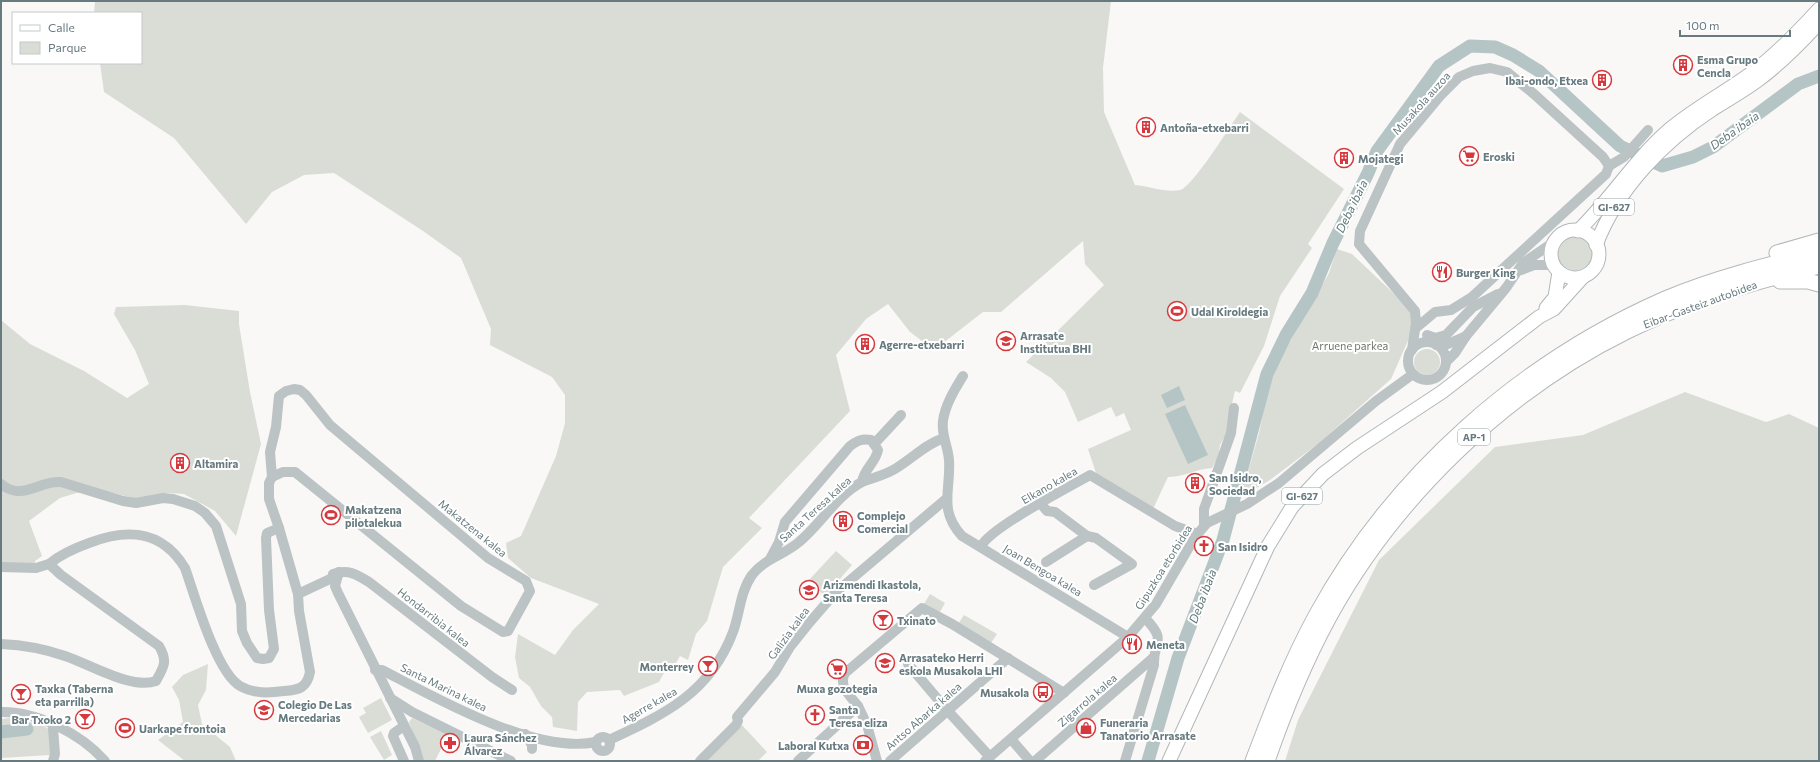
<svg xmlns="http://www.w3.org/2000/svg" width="1820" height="762" viewBox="0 0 1820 762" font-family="Commissioner,sans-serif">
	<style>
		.green { fill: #daddd6 }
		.water { fill: #b5c5c5 }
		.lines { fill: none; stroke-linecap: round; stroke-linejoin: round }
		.river { stroke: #b5c5c5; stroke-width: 13 }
		.major-casing { stroke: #b0b7b9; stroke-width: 15 }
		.highway-casing { stroke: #b2b8ba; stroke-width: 17 }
		.minor { stroke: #bcc3c4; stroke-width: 10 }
		.major { stroke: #fff; stroke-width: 13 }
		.highway { stroke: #fff; stroke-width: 15 }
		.labels { text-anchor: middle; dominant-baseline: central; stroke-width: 4; stroke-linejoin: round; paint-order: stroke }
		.shield { fill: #fff; stroke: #94a2a5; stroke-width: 1 }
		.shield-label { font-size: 10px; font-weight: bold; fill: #667a7f }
		.poi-label { font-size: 11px; font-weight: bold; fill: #667a7f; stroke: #fff; text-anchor: start }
		.street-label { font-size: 11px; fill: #667a7f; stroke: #fff }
		.park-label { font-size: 11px; fill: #6d7865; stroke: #fff }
		.water-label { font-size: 12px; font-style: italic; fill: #607879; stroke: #fff }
	</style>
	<rect width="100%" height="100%" fill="#f9f8f7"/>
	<g class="green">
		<path d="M95 1H1111L1103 68 1104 112 1135 185C1150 186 1165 193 1180 190 1192 188 1231 125 1240 112L1344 189 1308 244 1312 248 1280 296 1264 346 1240 393 1235 391 1230 412 1228 431 1220 445 1218 457 1212 468C1196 469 1184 477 1168 477L1153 509 1097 476 1088 449 1131 430 1124 413 1116 417 1111 407 1078 422 1065 392 1051 378 1026 362 1104 285 1085 264 1083 241 1001 312H983L934 350 910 332 888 304 866 319 836 355 850 411 749 518 762 528 723 567 707 621 696 634 688 660 680 656 673 668 667 667 659 682 624 696 620 690 587 692 578 702 577 731 553 727 552 717 541 706 530 687 519 678 515 657 518 634 555 655 573 630 599 604 531 578 508 558 506 543 521 536 556 456 565 423V395L552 377 490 345 491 329 461 258 423 231 334 173 304 175 272 192 246 224 174 138 104 92 100 63H141V13H94Z"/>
		<circle cx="1574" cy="254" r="20"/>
		<path d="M1337 249 1352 254 1409 308 1413 314 1411 334 1391 379 1319 443 1270 480 1241 497 1259 433 1271 375 1329 273Z"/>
		<path d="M185 305 239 311V324L250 392 261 444 236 536 215 511 184 494 168 493 137 499 93 488 60 498 29 521 42 556 35 561V563H1V320L30 344 84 371 127 398 149 384 135 350 114 314 116 307Z"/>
		<circle cx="1427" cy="362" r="13"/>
		<path d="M1685 392 1766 422 1789 414 1819 428V761H1285L1298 720 1379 560 1495 447 1583 435Z"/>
		<path d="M836 551 852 565 825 596 808 581Z"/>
		<path d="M930 594 945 603 940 612 924 604Z"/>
		<path d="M964 615 997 634 991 643 958 624Z"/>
		<path d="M208 664 206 690 198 705 202 724 230 747 236 761H185L158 740 183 722 179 700 172 687 183 675Z"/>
		<path d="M381 698 392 720 368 733 359 717 366 713 363 708Z"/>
		<path d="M10 718 41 724 50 730 52 749 50 750V755L1 758V719Z"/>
		<path d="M412 718 448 735 435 761H423L409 722Z"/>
		<path d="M742 725 767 752 758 761H706Z"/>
		<path d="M381 731 392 755 384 760 370 737Z"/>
	</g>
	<g class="water">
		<path d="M1179 386 1185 400 1167 408 1161 395Z"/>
		<path d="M1185 405 1208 455 1188 464 1165 414Z"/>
	</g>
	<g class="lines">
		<g class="river">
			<path d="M1 732 27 729"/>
			<path d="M1148 761 1178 658 1223 540 1267 374 1286 335 1312 293 1333 243 1368 173 1377 151 1439 66 1470 46 1495 47 1513 55 1539 71 1620 146 1662 166 1693 157 1713 147 1798 84 1819 76"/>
		</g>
		<defs>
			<g id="major">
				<circle cx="1575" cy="254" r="24"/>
				<path d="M1578 231C1611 199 1635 159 1670 129 1695 108 1724 93 1750 74 1776 55 1798 32 1819 9"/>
				<path d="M1596 245C1617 189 1664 141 1713 109 1728 100 1743 91 1757 81 1780 64 1800 44 1819 23"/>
				<path d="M1546 308 1555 297 1559 272"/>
				<path d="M1169 761 1268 546 1292 507 1323 474 1357 448 1442 392 1539 317 1554 309 1583 277"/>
			</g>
			<g id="highway">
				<path d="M1777 253 1819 241"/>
				<path d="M1780 281H1808L1819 284"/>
				<path d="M1253 761C1272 711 1291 661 1317 614 1393 475 1521 362 1665 299 1715 278 1767 265 1819 253"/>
				<path d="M1267 761C1284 712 1304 663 1329 617 1394 498 1505 391 1627 331 1687 302 1754 281 1819 266"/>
			</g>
		</defs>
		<use href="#major" class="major-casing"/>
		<use href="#highway" class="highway-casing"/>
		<g class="minor">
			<path d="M1609 166 1624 157 1648 130"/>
			<path d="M1521 270 1534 265H1554"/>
			<path d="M1427 335 1435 338 1446 335 1473 307 1498 294"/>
			<circle cx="1427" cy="361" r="19"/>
			<path d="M1436 345 1448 344 1466 336"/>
			<path d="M1412 350C1413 341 1415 332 1416 323L1415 311 1359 244 1360 231 1400 144 1440 96 1459 77 1473 71 1490 68 1507 72 1534 94 1603 157 1609 166 1606 174 1472 297 1451 310 1435 312 1416 328"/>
			<path d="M1446 362 1455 353 1466 336 1506 288 1523 263 1554 242"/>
			<path d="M963 376C955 389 945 405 943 421 941 435 948 446 949 460 951 490 938 510 962 536L1128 637"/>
			<path d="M875 443 901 415"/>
			<path d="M272 477 283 472H295L461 606 503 632 508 631 530 591 526 581 488 558 330 425 306 395 300 390 294 389 286 391 279 396 276 427 270 452 272 477 269 483V499L279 528"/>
			<path d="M1 484C22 502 39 480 61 482L123 501 136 503 163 498 173 499 195 506 205 513 216 526 241 604 242 631 247 643 257 658 263 659 269 658 274 649 269 610 266 538 267 533 279 528 298 594"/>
			<path d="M1041 504 1047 511 1055 512 1087 536 1096 538 1132 564 1094 585"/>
			<path d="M1204 526V509L1231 433 1234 408"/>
			<path d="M981 546C993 526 1066 489 1090 475L1175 526 1197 534"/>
			<path d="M770 559 779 542 785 522 850 446C857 441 862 438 871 440L878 450C876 462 864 469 862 482"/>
			<path d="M1046 562 1087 536"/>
			<path d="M1 567 36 568 49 564"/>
			<path d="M339 572 335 586 338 593 415 747 419 761"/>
			<path d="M333 574C348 569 356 574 369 582L492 677 512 690"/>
			<path d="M1 644C23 645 45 649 65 656 89 664 132 690 156 681 164 667 168 661 159 646L61 575 49 564C61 554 75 548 89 543 128 528 162 530 185 568 195 596 216 672 240 686 254 694 269 693 284 691 299 690 307 688 310 672L299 611 298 594 330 579 339 572"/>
			<path d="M908 664 947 710 990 757"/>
			<path d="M375 670H382C436 698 535 755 596 742"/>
			<path d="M390 698 412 712 511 761"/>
			<path d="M858 706 867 725 877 761"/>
			<path d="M1 712C37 711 81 734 105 761"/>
			<path d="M404 726 394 733 393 736 404 761"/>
			<path d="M525 734 532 745V749"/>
			<circle cx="603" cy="744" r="7"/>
			<path d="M1011 739 1030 761"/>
			<path d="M609 740C665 714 710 693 733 632 740 613 740 592 752 575 764 559 784 555 799 542 820 525 837 495 862 482 874 477 887 475 898 467 914 457 926 444 944 438"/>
			<path d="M53 761 55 754 53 728"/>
			<path d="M700 761 736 725 738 721 737 717 775 672 790 647 810 622 835 593 946 499"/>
			<path d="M798 761 858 706C850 696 838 686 845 673L922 608 952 624 1064 693"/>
			<path d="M890 761 1008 658"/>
			<path d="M985 761 1128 637 1156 604 1195 537 1207 523 1247 504 1279 483 1376 401 1413 374"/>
			<path d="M1035 761 1154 657"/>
			<path d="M1125 761 1154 665C1153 640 1168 642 1145 618"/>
		</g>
		<use href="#major" class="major"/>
		<use href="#highway" class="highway"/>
	</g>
	<defs>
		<symbol id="building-ring" viewBox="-11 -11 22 22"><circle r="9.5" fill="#fff" stroke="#d6393d" stroke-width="1.5"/><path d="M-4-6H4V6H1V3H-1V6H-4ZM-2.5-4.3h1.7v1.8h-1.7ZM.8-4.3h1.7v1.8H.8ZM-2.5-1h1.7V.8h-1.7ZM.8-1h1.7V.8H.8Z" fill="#d6393d"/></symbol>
		<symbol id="supermarket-ring" viewBox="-11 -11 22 22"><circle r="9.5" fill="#fff" stroke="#d6393d" stroke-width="1.5"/><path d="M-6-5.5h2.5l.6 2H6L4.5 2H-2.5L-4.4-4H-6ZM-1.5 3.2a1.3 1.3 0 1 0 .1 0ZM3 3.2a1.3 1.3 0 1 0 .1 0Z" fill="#d6393d"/></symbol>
		<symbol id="restaurant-ring" viewBox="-11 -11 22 22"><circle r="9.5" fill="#fff" stroke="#d6393d" stroke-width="1.5"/><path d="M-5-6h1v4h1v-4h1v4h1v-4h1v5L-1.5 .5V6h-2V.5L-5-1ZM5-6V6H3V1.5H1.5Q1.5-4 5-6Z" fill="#d6393d"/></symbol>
		<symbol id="stadium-ring" viewBox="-11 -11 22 22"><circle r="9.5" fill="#fff" stroke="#d6393d" stroke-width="1.5"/><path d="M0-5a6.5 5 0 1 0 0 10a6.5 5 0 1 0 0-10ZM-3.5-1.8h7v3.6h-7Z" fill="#d6393d"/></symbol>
		<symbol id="school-ring" viewBox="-11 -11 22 22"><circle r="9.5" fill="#fff" stroke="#d6393d" stroke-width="1.5"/><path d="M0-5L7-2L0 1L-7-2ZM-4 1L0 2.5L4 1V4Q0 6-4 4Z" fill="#d6393d"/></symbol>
		<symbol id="church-ring" viewBox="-11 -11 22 22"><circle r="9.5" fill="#fff" stroke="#d6393d" stroke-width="1.5"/><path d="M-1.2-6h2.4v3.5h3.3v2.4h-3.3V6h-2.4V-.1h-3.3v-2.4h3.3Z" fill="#d6393d"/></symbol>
		<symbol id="bar-ring" viewBox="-11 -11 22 22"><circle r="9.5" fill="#fff" stroke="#d6393d" stroke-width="1.5"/><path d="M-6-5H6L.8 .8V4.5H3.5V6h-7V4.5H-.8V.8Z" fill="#d6393d"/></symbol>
		<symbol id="bus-ring" viewBox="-11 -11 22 22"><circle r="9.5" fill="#fff" stroke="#d6393d" stroke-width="1.5"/><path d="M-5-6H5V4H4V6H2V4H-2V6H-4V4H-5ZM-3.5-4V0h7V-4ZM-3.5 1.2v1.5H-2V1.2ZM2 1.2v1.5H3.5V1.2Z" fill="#d6393d"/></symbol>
		<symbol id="shop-ring" viewBox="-11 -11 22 22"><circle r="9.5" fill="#fff" stroke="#d6393d" stroke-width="1.5"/><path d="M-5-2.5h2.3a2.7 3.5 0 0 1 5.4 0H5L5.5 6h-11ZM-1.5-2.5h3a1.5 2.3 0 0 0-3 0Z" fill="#d6393d"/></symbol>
		<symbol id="pharmacy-ring" viewBox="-11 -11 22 22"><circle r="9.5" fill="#fff" stroke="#d6393d" stroke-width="1.5"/><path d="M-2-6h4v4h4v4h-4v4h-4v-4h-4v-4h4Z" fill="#d6393d"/></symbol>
		<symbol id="bank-ring" viewBox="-11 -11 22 22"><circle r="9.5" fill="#fff" stroke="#d6393d" stroke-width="1.5"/><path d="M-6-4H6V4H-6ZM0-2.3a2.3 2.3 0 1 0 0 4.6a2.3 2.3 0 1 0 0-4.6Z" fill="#d6393d"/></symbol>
	</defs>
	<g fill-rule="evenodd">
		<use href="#building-ring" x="1672" y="54" width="22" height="22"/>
		<use href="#building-ring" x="1591" y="69" width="22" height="22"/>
		<use href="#building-ring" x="1135" y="116" width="22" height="22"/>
		<use href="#supermarket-ring" x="1458" y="145" width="22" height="22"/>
		<use href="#building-ring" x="1333" y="147" width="22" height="22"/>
		<use href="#restaurant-ring" x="1431" y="261" width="22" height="22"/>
		<use href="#stadium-ring" x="1166" y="300" width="22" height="22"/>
		<use href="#school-ring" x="995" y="330" width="22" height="22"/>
		<use href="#building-ring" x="854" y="333" width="22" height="22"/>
		<use href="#building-ring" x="169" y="452" width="22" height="22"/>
		<use href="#building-ring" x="1184" y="472" width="22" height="22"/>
		<use href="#stadium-ring" x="320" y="504" width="22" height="22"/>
		<use href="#building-ring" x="832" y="510" width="22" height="22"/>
		<use href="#church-ring" x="1193" y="535" width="22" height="22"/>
		<use href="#school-ring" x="798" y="579" width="22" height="22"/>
		<use href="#bar-ring" x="872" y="609" width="22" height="22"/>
		<use href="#restaurant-ring" x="1121" y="633" width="22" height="22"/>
		<use href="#school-ring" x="874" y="652" width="22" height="22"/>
		<use href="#bar-ring" x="697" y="655" width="22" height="22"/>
		<use href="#supermarket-ring" x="826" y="658" width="22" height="22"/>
		<use href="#bus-ring" x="1032" y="681" width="22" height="22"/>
		<use href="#bar-ring" x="10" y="683" width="22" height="22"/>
		<use href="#school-ring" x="253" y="699" width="22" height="22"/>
		<use href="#church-ring" x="804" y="704" width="22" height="22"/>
		<use href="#bar-ring" x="74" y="708" width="22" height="22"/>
		<use href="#stadium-ring" x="114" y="717" width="22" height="22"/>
		<use href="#shop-ring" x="1075" y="717" width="22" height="22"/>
		<use href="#pharmacy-ring" x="439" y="732" width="22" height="22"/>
		<use href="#bank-ring" x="852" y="734" width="22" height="22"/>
	</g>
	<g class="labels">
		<g class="shield">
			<rect x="1594" y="199" width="40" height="16" rx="3"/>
			<rect x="1458" y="429" width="32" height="16" rx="3"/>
			<rect x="1282" y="488" width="40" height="16" rx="3"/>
		</g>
		<g class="shield-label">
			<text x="1614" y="207">GI-627</text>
			<text x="1474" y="437">AP-1</text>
			<text x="1302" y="496">GI-627</text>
		</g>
		<g class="poi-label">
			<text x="1697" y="59">Esma Grupo<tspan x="1697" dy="13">Cencla</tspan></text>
			<text x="1588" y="80" text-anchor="end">Ibai-ondo, Etxea</text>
			<text x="1160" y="127">Antoña-etxebarri</text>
			<text x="1483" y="156">Eroski</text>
			<text x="1358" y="158">Mojategi</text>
			<text x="1456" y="272">Burger King</text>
			<text x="1191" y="311">Udal Kiroldegia</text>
			<text x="1020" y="335">Arrasate<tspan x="1020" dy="13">Institutua BHI</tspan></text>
			<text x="879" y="344">Agerre-etxebarri</text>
			<text x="194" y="463">Altamira</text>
			<text x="1209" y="477">San Isidro,<tspan x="1209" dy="13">Sociedad</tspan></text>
			<text x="345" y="509">Makatzena<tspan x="345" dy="13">pilotalekua</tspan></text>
			<text x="857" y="515">Complejo<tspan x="857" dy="13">Comercial</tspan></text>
			<text x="1218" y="546">San Isidro</text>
			<text x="823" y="584">Arizmendi Ikastola,<tspan x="823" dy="13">Santa Teresa</tspan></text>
			<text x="897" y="620">Txinato</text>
			<text x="1146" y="644">Meneta</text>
			<text x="899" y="657">Arrasateko Herri<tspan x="899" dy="13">eskola Musakola LHI</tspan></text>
			<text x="694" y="666" text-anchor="end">Monterrey</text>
			<text x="35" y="688">Taxka (Taberna<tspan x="35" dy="13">eta parrilla)</tspan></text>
			<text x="837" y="688" text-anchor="middle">Muxa gozotegia</text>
			<text x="1029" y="692" text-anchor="end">Musakola</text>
			<text x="278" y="704">Colegio De Las<tspan x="278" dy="13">Mercedarias</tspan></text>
			<text x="829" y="709">Santa<tspan x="829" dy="13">Teresa eliza</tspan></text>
			<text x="71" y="719" text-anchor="end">Bar Txoko 2</text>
			<text x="1100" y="722">Funeraria<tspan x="1100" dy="13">Tanatorio Arrasate</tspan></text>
			<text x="139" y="728">Uarkape frontoia</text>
			<text x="464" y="737">Laura Sánchez<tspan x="464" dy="13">Álvarez</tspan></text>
			<text x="849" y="745" text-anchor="end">Laboral Kutxa</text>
		</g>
		<g class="street-label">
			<text transform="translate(1421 103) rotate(-48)">Musakola auzoa</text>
			<text transform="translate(1700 304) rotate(-20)">Eibar-Gasteiz autobidea</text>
			<text transform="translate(1049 485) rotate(-30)">Elkano kalea</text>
			<text transform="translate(815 509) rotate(-42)">Santa Teresa kalea</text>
			<text transform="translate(473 528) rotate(39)">Makatzena kalea</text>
			<text transform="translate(1163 567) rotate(-58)">Gipuzkoa etorbidea</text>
			<text transform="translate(1043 570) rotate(31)">Joan Bengoa kalea</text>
			<text transform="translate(434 617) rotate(38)">Hondarribia kalea</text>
			<text transform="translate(788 633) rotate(-54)">Galizia kalea</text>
			<text transform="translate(444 687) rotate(26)">Santa Marina kalea</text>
			<text transform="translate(1087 700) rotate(-41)">Zigarrola kalea</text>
			<text transform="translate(649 705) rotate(-30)">Agerre kalea</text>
			<text transform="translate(923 716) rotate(-41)">Antso Abarka kalea</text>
		</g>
		<g class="park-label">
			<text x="1350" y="345">Arruene parkea</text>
		</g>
		<g class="water-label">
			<text transform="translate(1734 130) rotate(-35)">Deba ibaia</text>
			<text transform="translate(1351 206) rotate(-64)">Deba ibaia</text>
			<text transform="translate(1202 596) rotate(-69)">Deba ibaia</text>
		</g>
	</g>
	<rect width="1820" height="762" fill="none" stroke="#667a7f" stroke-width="4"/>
	<rect x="12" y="12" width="130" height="52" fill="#ffffff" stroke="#c2cacc"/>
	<rect x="20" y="25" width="20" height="6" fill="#ffffff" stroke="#c2cacc"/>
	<text x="48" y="32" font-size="12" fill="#667a7f">Calle</text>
	<rect x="20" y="42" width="20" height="12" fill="#daddd6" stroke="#c2cacc"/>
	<text x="48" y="52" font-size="12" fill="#667a7f">Parque</text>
	<path d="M1680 30v6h110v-6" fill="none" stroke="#667a7f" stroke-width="2"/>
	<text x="1686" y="30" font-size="12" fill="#667a7f" stroke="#ffffff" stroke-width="3" paint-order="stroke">100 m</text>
</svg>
